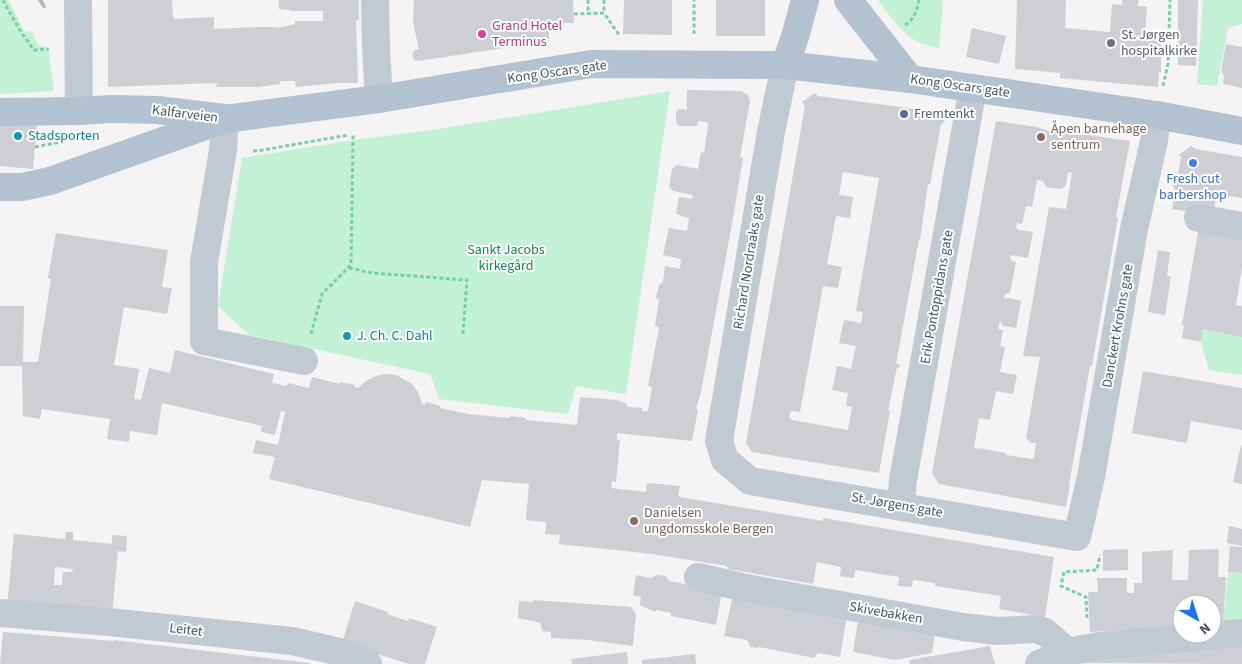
<svg xmlns="http://www.w3.org/2000/svg" width="1242" height="664" viewBox="0 0 1242 664" font-family="'Source Sans 3',sans-serif">
	<style>
		.green { fill: #c3f1d5 }
		.building { fill: #cdcfd5; fill-rule: evenodd }
		.lines { fill: none; stroke-linecap: round; stroke-linejoin: round }
		.path { stroke: #7ad0a6; stroke-width: 3; stroke-dasharray: 4 2.5; stroke-linecap: butt }
		.minor { stroke: #c1cad2; stroke-width: 28 }
		.major { stroke: #b3c2d1; stroke-width: 28 }
		.rail { stroke: #b5b8bd; stroke-width: 4 }
		.hotel-dot { fill: #d1479c; stroke: #fff; stroke-width: 2 }
		.worship-dot { fill: #6b7280; stroke: #fff; stroke-width: 2 }
		.service-dot { fill: #5c6f8a; stroke: #fff; stroke-width: 2 }
		.culture-dot { fill: #0f9aa8; stroke: #fff; stroke-width: 2 }
		.education-dot { fill: #8d6e63; stroke: #fff; stroke-width: 2 }
		.shop-dot { fill: #3f7fe0; stroke: #fff; stroke-width: 2 }
		.labels { text-anchor: middle; dominant-baseline: central; stroke-width: 4; stroke-linejoin: round; paint-order: stroke }
		.hotel-label { font-size: 14px; fill: #b23c85; stroke: #fff; text-anchor: start }
		.worship-label { font-size: 14px; fill: #5b616d; stroke: #fff; text-anchor: start }
		.street-label { font-size: 14px; fill: #4a5661; stroke: #fff }
		.service-label { font-size: 14px; fill: #4e5e75; stroke: #fff; text-anchor: start }
		.education-label { font-size: 14px; fill: #785e54; stroke: #fff; text-anchor: start }
		.culture-label { font-size: 14px; fill: #0d838f; stroke: #fff; text-anchor: start }
		.shop-label { font-size: 14px; fill: #366cbe; stroke: #fff }
		.park-label { font-size: 14px; fill: #17864f; stroke: #fff }
	</style>
	<rect width="100%" height="100%" fill="#f5f3f3"/>
	<g class="green">
		<path d="M0 0H8L25 32 32 31 38 45 48 48 54 91 0 94Z"/>
		<path d="M878 0H943L939 48C934 47 928 46 923 44 904 37 890 16 878 0Z"/>
		<path d="M1203 0H1242V24L1228 28 1217 86 1197 84Z"/>
		<path d="M670 91 626 394 576 386 568 414 439 399 430 374 249 335 218 306 242 158 354 140 439 129Z"/>
		<path d="M1203 329 1242 336V375L1209 370 1201 342Z"/>
		<path d="M1228 572 1242 573V622L1223 623Z"/>
	</g>
	<g class="building">
		<path d="M108 0H172L173 17 175 19 214 17V29L256 27H278V28L295 24V21H323V11H290V10L279 9V0H359V20H356L358 83H337L296 87 295 81H280V84L258 87H216L217 83 108 87Z"/>
		<path d="M414 0H573L574 23H549V41L418 61 414 60 412 56 414 50 419 49 413 23Z"/>
		<path d="M624 0H672V35L623 34Z"/>
		<rect x="716" y="0" width="49" height="36"/>
		<path d="M1017 0H1066L1065 28 1110 32 1112 4 1122 5V0H1138V6L1147 7 1145 35 1161 36V72H1159L1158 87 1060 78V73L1015 69Z"/>
		<path d="M1178 0H1198L1196 66 1178 65Z"/>
		<path d="M972 28 1006 36 999 64 966 57Z"/>
		<path d="M1226 44 1242 47V88L1223 84 1224 76 1221 71Z"/>
		<path d="M687 90 741 91 748 95 750 101 740 157 743 158 732 224 701 392 696 409 698 410 692 441 617 433V440H620L616 482 612 481 611 488 646 492 647 483 680 486 678 495 680 497 823 521V518L1054 557 1045 617 999 609 1001 596 935 586V583L913 580 912 587 898 586 899 577 855 570 854 578 840 576 841 567 817 562 813 584 728 569 727 566 652 554 559 544 560 535 545 534 546 522 526 520 529 484 482 480 470 527 269 479 275 457 253 453 256 440 278 445 285 412 281 411 275 435 261 432 262 426 162 403 157 435 130 431 129 442 107 439 110 419 42 409 40 419 23 416 22 366H0V306H24L23 362H38L51 279 48 278 56 233 168 250 162 287 172 288 167 314 124 307 114 365 139 369 134 399 141 400 149 368 170 373 175 350 274 374 272 383 287 386 288 383 309 388 312 377 340 384V382L355 385 354 387 358 388 366 381 376 376 386 374 396 375 412 384 418 392 422 404 425 405 426 402 441 406 440 408 468 414 510 418V416L526 418V420L577 425 580 397 617 400 627 404V407L642 408V411H648L652 387 648 386 659 328 655 325 659 301 656 297 659 285 663 282 665 266 680 269 681 259 663 255 669 228 687 231 689 218 676 214 679 197 692 199 693 195 673 191 669 187 672 169 677 165 698 169 701 152 704 153 708 126 707 122 699 121 697 126H679L676 123V112L679 109 687 110Z"/>
		<path d="M815 93 818 96 931 111 934 109 945 122 941 124 930 185 928 184 920 240 919 239 896 364H900L899 368 897 367 888 411H890L879 473 752 452 746 443 805 106 802 102ZM843 172 879 178 856 311 863 312 861 323 844 320 839 343 856 346 851 369 837 366 832 390 848 393 846 406 852 407 848 430 792 420 789 417 791 411 800 412 823 286 838 288 842 267 827 264 836 216 850 218 853 197 839 195Z"/>
		<path d="M996 121 1037 127 1051 132 1088 135 1130 141 1116 217 1118 218 1092 366H1090L1069 485H1070L1066 507 939 484 932 473ZM1068 172 1072 173 1066 209 1049 207 1023 356 1040 357 1026 438 1031 443H1036L1034 457 1032 459 1006 455V453L979 448V449L974 448 979 418 990 420 996 391 1013 394 1017 375 1000 372 1005 347 1000 346 1003 330 998 329 1000 321 1003 326 1016 328 1021 301 1008 298 1006 299 1004 297 1005 294 1010 293 1016 262 1012 261 1010 257 1012 255 1028 258 1033 232 1018 230 1016 227 1017 223 1022 224 1026 206 1032 207 1037 180 1043 181 1046 187 1061 189 1066 185Z"/>
		<path d="M0 122 37 124 33 169 0 166Z"/>
		<path d="M1191 146 1196 149 1242 157V198L1229 196 1228 199 1216 198 1213 215 1172 209 1175 189 1173 186 1175 177 1178 174 1181 157 1179 155Z"/>
		<path d="M1199 226 1242 234V267L1236 305 1242 306V337L1203 329 1201 342 1182 338 1184 325H1182Z"/>
		<path d="M1158 250 1170 252 1167 276 1171 277 1165 315 1148 312Z"/>
		<path d="M1143 371 1242 388V430L1191 421 1187 443 1132 433Z"/>
		<path d="M1241 445 1242 446V484L1233 482Z"/>
		<path d="M1229 526 1242 529V546L1227 543Z"/>
		<path d="M66 532H73V540L112 544V535L127 536 126 552 118 551 112 615 7 607 14 534 65 539ZM55 567 73 569 72 572H63L62 585H54Z"/>
		<path d="M1230 546 1242 547V573L1228 572Z"/>
		<path d="M1128 549V570L1103 571V550Z"/>
		<path d="M1219 549 1218 577H1226L1223 623 1212 624V604H1182V626L1090 632 1088 592H1098L1097 578H1127V593H1134V583H1142V552L1173 550 1172 580H1188L1189 550Z"/>
		<path d="M636 575 651 578 656 575 666 576 669 581 722 591 716 625 671 616V613L656 610 655 612 640 605 641 597 633 595Z"/>
		<path d="M734 590 848 610 840 657 818 653 814 658 759 647 757 648 750 647 747 640 724 636Z"/>
		<path d="M533 600 631 607 636 614 633 646 588 640 551 638V632L542 631 541 623 518 618 519 601 533 602Z"/>
		<path d="M355 601 388 612 387 614 408 621 409 618 437 627 425 664H409L342 643Z"/>
		<path d="M859 614 936 628 932 653 895 660 853 652Z"/>
		<path d="M3 632 114 641V640L310 663V664H0Z"/>
		<path d="M1242 644V664L1068 663Z"/>
		<path d="M990 646 995 664H910L909 660Z"/>
		<path d="M627 652 628 664H572L571 659Z"/>
		<path d="M695 654 696 664H642V660Z"/>
	</g>
	<g class="lines">
		<g class="path">
			<path d="M3 0 19 29 34 50 49 49"/>
			<path d="M588 0V14"/>
			<path d="M604 0V13"/>
			<path d="M574 14 604 13 619 35"/>
			<path d="M905 25C913 21 918 9 919 0"/>
			<path d="M694 34V0"/>
			<path d="M1163 86 1168 64 1170 0"/>
			<path d="M35 147 61 142"/>
			<path d="M253 151 263 150 348 135"/>
			<path d="M349 268 372 273 467 280 463 334"/>
			<path d="M311 334 322 294 351 265 353 134"/>
			<path d="M1087 618 1086 597 1061 586 1064 572 1097 570 1100 555"/>
		</g>
		<g class="minor">
			<path d="M78 0 79 111"/>
			<path d="M375 0 376 48 379 99"/>
			<path d="M785 65 771 132 719 441 725 460 750 481 1077 537 1091 477 1134 229 1154 141 1157 115"/>
			<path d="M225 119 223 150 204 262V341L304 361"/>
			<path d="M1198 218 1242 226"/>
			<path d="M901 506 903 480 973 88"/>
			<path d="M698 577 746 588 963 627 998 631 1035 629 1045 632 1068 652"/>
			<path d="M0 613 109 622 292 641 348 654 368 664"/>
			<path d="M1039 664 1068 652 1099 646 1242 633"/>
		</g>
		<g class="major">
			<path d="M848 0 910 79"/>
			<path d="M785 65 795 37 805 0"/>
			<path d="M0 112 79 111 112 109 158 110 224 118"/>
			<path d="M0 187H22L50 181 225 119 379 99 591 64 785 65 910 79 1157 115 1242 131"/>
		</g>
		<path class="rail" d="M40 0 44 6"/>
	</g>
	<circle class="hotel-dot" cx="482" cy="34" r="5"/>
	<circle class="worship-dot" cx="1111" cy="43" r="5"/>
	<circle class="service-dot" cx="904" cy="114" r="5"/>
	<g class="culture-dot">
		<circle cx="18" cy="136" r="5"/>
		<circle cx="347" cy="336" r="5"/>
	</g>
	<g class="education-dot">
		<circle cx="1041" cy="137" r="5"/>
		<circle cx="634" cy="521" r="5"/>
	</g>
	<circle class="shop-dot" cx="1193" cy="163" r="5"/>
	<g class="labels">
		<g class="hotel-label">
			<text x="492" y="26">Grand Hotel<tspan x="492" dy="16">Terminus</tspan></text>
		</g>
		<g class="worship-label">
			<text x="1121" y="35">St. Jørgen<tspan x="1121" dy="16">hospitalkirke</tspan></text>
		</g>
		<g class="street-label">
			<text transform="translate(557 72) rotate(-8)">Kong Oscars gate</text>
			<text transform="translate(960 86) rotate(8)">Kong Oscars gate</text>
			<text transform="translate(185 114) rotate(7)">Kalfarveien</text>
			<text transform="translate(749 262) rotate(-81)">Richard Nordraaks gate</text>
			<text transform="translate(937 297) rotate(-80)">Erik Pontoppidans gate</text>
			<text transform="translate(1118 326) rotate(-80)">Danckert Krohns gate</text>
			<text transform="translate(897 505) rotate(10)">St. Jørgens gate</text>
			<text transform="translate(886 613) rotate(10)">Skivebakken</text>
			<text transform="translate(186 630) rotate(7)">Leitet</text>
		</g>
		<g class="service-label">
			<text x="914" y="114">Fremtenkt</text>
		</g>
		<g class="education-label">
			<text x="1051" y="129">Åpen barnehage<tspan x="1051" dy="16">sentrum</tspan></text>
			<text x="644" y="513">Danielsen<tspan x="644" dy="16">ungdomsskole Bergen</tspan></text>
		</g>
		<g class="culture-label">
			<text x="28" y="136">Stadsporten</text>
			<text x="357" y="336">J. Ch. C. Dahl</text>
		</g>
		<g class="shop-label">
			<text x="1193" y="179">Fresh cut<tspan x="1193" dy="16">barbershop</tspan></text>
		</g>
		<g class="park-label">
			<text x="506" y="250">Sankt Jacobs<tspan x="506" dy="16">kirkegård</tspan></text>
		</g>
	</g>
	<g transform="translate(1197 619) rotate(141)"><circle r="24" fill="#ffffff" stroke="#b7bbc0"/>
	<path d="M0-4L9 19L0 12L-9 19Z" fill="#1a73e8"/>
	<text y="-8" font-size="14" font-weight="bold" text-anchor="middle" fill="#4a5661">N</text>
	</g>
</svg>
